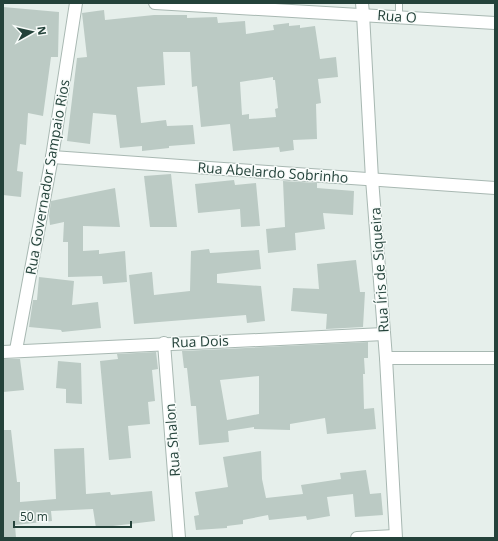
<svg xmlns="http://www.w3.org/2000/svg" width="498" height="541" viewBox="0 0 498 541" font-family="'Open Sans',sans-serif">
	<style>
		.building { fill: #bbcac4; fill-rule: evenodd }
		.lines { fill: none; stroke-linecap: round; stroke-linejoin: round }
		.service-casing { stroke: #a8b8b2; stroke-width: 8 }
		.minor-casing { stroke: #a8b8b2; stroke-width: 14 }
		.tertiary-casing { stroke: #a8b8b2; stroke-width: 14 }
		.service { stroke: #fff; stroke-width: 6 }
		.minor { stroke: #fff; stroke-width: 12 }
		.tertiary { stroke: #fff; stroke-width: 12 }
		.labels { text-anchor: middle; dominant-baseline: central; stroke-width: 3; stroke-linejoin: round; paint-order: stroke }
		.street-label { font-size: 14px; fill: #24423a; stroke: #f7fbf9 }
	</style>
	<rect width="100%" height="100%" fill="#e6efeb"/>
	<g class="building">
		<path d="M3 7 59 12 58 57H51L43 116 28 113 26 145 20 144 17 171 23 172 21 197 3 195Z"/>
		<path d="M104 10 105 20 154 15H187V18L217 17 218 23 245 21 246 34 274 30 273 25 289 23V26L300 25V28L315 26 320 59 336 57 338 77 318 79 321 103 316 104 317 139 293 140 294 150 280 152 279 147 233 151 230 124 201 127 197 86 192 87 190 52H163L165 85 137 87 141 123 166 120 167 126 193 125 195 144 169 146V148L142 151V146L120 148 116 115 93 113 90 144 67 141 77 58 87 57 82 13ZM273 77V80H275L278 108 275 109 276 117 249 119V114L242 115 240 82Z"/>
		<path d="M171 174 177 227H150L144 176Z"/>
		<path d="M234 180 235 185 256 183 260 226 241 227 240 209 198 213 195 184Z"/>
		<path d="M283 181 317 183V188L354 191 353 215 323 213 325 229 295 233 296 250 268 253 266 229 285 227Z"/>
		<path d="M115 188 120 227 83 226V251L99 250V254L125 251 127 282 103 284 102 276 68 277V242H63L64 222 50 225 49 216 51 201Z"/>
		<path d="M209 249 210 253 259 250 261 269 217 274V283L261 286 265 321 247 323 246 315 134 324 129 275 152 272 154 295 190 291 191 251Z"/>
		<path d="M356 260 360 292H365L363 327 326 329 327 314 291 311 293 288 319 289 317 264Z"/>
		<path d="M39 277 74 281 72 305 98 302 101 328 62 332 61 330 29 327 33 300H37Z"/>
		<path d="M368 342V358H364L365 374H363L364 409 374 408 376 429 327 434 325 418 290 424V430L254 429V427L228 431 229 442 199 445 196 406H191L187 368H184L182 351ZM259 376V414L227 420 220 380Z"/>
		<path d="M156 352 158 369 152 370 155 401 148 402 150 424 128 426 131 458 109 460 100 361 118 359 117 354Z"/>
		<path d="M3 359H20L24 390 3 392Z"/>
		<path d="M58 361 81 363 82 404 66 403V389L56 388Z"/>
		<path d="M3 430H11L17 482H20V502L56 499 54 449 84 448 86 494 110 492 111 495 152 491 155 521 96 528 93 509 51 511 52 521 15 525 16 538H3Z"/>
		<path d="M261 451 262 479 266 498 303 494 301 485 341 479 340 473 366 470 370 494 381 493 383 515 355 517 353 494 327 497 330 516 307 520 306 516 269 520 268 515 243 520V524L227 526V528L196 530 194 516 199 515 195 492 228 487 223 457Z"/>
	</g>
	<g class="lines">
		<defs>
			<path id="service" d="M399 3V17"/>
			<g id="minor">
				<path d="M362 3 363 14"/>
				<path d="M52 157 495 188"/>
				<path d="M164 343 179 538"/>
				<path d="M16 350 52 157 76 3"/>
				<path d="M3 352 384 334"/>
				<path d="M386 358H495"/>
				<path d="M357 538 395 536"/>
			</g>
			<g id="tertiary">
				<path d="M155 3 495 23"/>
				<path d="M363 14 372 179 386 358 396 538"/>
			</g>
		</defs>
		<use href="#service" class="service-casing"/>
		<use href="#minor" class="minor-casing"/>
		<use href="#tertiary" class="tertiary-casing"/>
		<use href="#service" class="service"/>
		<use href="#minor" class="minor"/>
		<use href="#tertiary" class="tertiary"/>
	</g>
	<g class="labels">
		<g class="street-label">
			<text transform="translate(397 16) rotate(4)">Rua O</text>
			<text transform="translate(273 172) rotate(4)">Rua Abelardo Sobrinho</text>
			<text transform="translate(47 177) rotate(-80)">Rua Governador Sampaio Rios</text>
			<text transform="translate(379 270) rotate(-94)">Rua Íris de Siqueira</text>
			<text transform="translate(200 341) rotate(-2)">Rua Dois</text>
			<text transform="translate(172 440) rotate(-94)">Rua Shalon</text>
		</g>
	</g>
	<rect width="498" height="541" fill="none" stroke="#24423a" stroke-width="8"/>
	<g transform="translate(32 32) rotate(82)" stroke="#f7fbf9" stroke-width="3" paint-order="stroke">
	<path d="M0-3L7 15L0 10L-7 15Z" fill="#24423a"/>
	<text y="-6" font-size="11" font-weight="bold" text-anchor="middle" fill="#24423a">N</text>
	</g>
	<path d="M14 521v6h117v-6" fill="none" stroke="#24423a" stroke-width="2"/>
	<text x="20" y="521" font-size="12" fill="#24423a" stroke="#f7fbf9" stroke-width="3" paint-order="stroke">50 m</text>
</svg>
